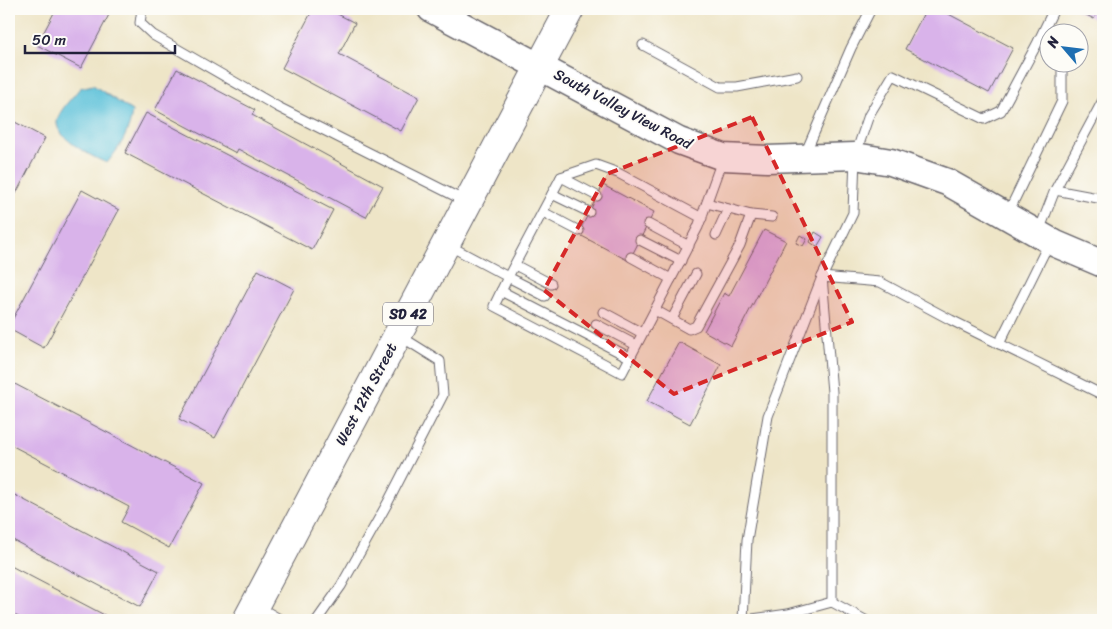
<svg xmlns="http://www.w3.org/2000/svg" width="1112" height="629" viewBox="0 0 1112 629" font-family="Sriracha,sans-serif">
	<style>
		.water { fill: #5bc1d9; stroke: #3e728a }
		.building { fill: #d9b3ea }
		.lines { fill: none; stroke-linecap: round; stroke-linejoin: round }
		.lane-casing { stroke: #69666c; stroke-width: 11 }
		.secondary-casing { stroke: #69666c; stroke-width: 29 }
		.primary-casing { stroke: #69666c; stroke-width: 30 }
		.lane { stroke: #fff; stroke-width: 9 }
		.secondary { stroke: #fff; stroke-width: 26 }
		.primary { stroke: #fff; stroke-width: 28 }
		.marked { fill: #d62828; fill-opacity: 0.2; stroke: #d62828; stroke-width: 4; stroke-dasharray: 10 6; stroke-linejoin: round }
		.labels { text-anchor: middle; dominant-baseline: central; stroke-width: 4; stroke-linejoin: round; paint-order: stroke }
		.shield { fill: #fdfcf7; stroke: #646373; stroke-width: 1 }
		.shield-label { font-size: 14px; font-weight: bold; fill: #22223b }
		.street-label { font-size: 15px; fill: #22223b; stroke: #fdfcf7 }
	</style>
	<rect width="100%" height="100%" fill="#fdfcf7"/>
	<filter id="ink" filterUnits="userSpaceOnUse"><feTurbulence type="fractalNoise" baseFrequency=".02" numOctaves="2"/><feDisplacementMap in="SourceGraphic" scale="10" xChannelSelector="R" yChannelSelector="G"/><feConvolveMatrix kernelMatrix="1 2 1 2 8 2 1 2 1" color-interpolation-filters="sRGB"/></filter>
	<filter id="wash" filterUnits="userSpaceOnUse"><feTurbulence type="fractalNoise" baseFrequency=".0096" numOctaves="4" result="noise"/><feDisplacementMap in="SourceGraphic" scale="20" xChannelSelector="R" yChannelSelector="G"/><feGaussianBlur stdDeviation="1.12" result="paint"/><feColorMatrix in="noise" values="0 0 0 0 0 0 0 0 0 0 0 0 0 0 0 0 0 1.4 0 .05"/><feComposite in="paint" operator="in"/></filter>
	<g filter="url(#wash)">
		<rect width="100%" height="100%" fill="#eee5c7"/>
		<path class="water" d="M93 85 132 111C130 132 120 147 107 163 94 158 58 139 57 124 56 113 73 97 80 88Z"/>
		<g id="blocks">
			<g class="building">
				<path d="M56 9H112L81 68 37 45Z"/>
				<path d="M313 9H328L355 23 339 54 419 97 401 131 282 68Z"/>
				<path d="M926 9H939L1013 48 989 93 905 49Z"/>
				<path d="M1075 9H1099L1094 19Z"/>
				<path d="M177 69 255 110 252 115 383 186 366 217 238 149 236 153 155 110Z"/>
				<path d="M146 113 333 210 312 250 125 153Z"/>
				<path d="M13 121 45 138 9 207V129Z"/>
				<path d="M603 185 654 212 629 261 578 234Z"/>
				<path d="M82 190 119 210 44 348 9 329V326Z"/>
				<path d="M764 230 786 241 731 346 704 331 724 293 729 296Z"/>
				<path d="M815 232 823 237 817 247 810 242Z"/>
				<path d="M800 235 807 239 803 246 796 243Z"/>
				<path d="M258 270 294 289 215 438 179 419Z"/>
				<path d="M679 342 721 365 690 424 647 401Z"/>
				<path d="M11 382 204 483 169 548 121 522 129 507 9 444V387Z"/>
				<path d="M9 492 159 571 140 607 9 538Z"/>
				<path d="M9 565 114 620H24L9 612Z"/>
			</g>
		</g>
	</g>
	<g filter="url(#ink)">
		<use href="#blocks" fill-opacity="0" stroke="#69666c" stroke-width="1"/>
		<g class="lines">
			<defs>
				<g id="lane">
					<path d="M142 9 140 23 153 35 278 107 465 201"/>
					<path d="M643 45 720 87H737L797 76"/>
					<path d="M1050 47 1039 40 1054 9"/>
					<path d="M805 154 851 48 871 9"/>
					<path d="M561 177 597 196"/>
					<path d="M1055 190 1103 199"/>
					<path d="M552 194 589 212"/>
					<path d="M543 212 579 231"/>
					<path d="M1008 213 1062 101V62"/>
					<path d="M751 215 772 217"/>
					<path d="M648 224 689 246"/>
					<path d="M1039 231 1055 190 1103 100"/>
					<path d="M716 235 728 209"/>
					<path d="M640 240 681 261"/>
					<path d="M448 245 508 277 494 306 622 373 698 227 722 160"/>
					<path d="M631 257 671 279"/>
					<path d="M515 265 551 284"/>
					<path d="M501 291 629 357"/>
					<path d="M545 296 508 277 561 177 596 165 618 173 702 218"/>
					<path d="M655 310 689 329 696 326 740 245 751 215 707 203"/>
					<path d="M603 312 642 333"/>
					<path d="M672 319 696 274"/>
					<path d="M596 324 636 345"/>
					<path d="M999 344 1049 243"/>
					<path d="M832 602V392L822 277 880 282 951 320 1103 395"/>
					<path d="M257 606 281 620"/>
					<path d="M317 620 341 586 387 504 443 395 440 361 400 336"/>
					<path d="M743 620 747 540 768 416 822 277 853 213 855 156 869 115 893 75 984 119 1001 111 1039 40"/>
					<path d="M745 620 788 614 832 602 865 620"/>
				</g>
				<path id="secondary" d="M431 9 679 141 723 157 767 159 855 156 891 162 947 182 1056 244 1103 264"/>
				<path id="primary" d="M247 620 570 9"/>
			</defs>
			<use href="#lane" class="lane-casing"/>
			<use href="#secondary" class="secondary-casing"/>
			<use href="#primary" class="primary-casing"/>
			<use href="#lane" class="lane"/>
			<use href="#secondary" class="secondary"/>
			<use href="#primary" class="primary"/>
		</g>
	</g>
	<path class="marked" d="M752 117 852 322 674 394 544 290 607 174Z"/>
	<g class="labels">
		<rect class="shield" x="383" y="302.5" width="50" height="23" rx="4"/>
		<g class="shield-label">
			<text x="408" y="314">SD 42</text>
		</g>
		<g class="street-label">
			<text transform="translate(623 109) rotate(28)">South Valley View Road</text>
			<text transform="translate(366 394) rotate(-62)">West 12th Street</text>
		</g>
	</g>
	<rect width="1112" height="629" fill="none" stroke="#fdfcf7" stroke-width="30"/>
	<g transform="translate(1064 48) rotate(298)"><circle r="24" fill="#fdfcf7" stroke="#a5a5ac"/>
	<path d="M0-4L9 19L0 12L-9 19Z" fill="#1f6fb2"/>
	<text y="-8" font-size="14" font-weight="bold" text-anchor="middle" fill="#22223b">N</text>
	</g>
	<path d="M25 45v8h150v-8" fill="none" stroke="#22223b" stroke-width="2.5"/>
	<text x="32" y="45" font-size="15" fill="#22223b" stroke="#fdfcf7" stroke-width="4" paint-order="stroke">50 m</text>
</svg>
